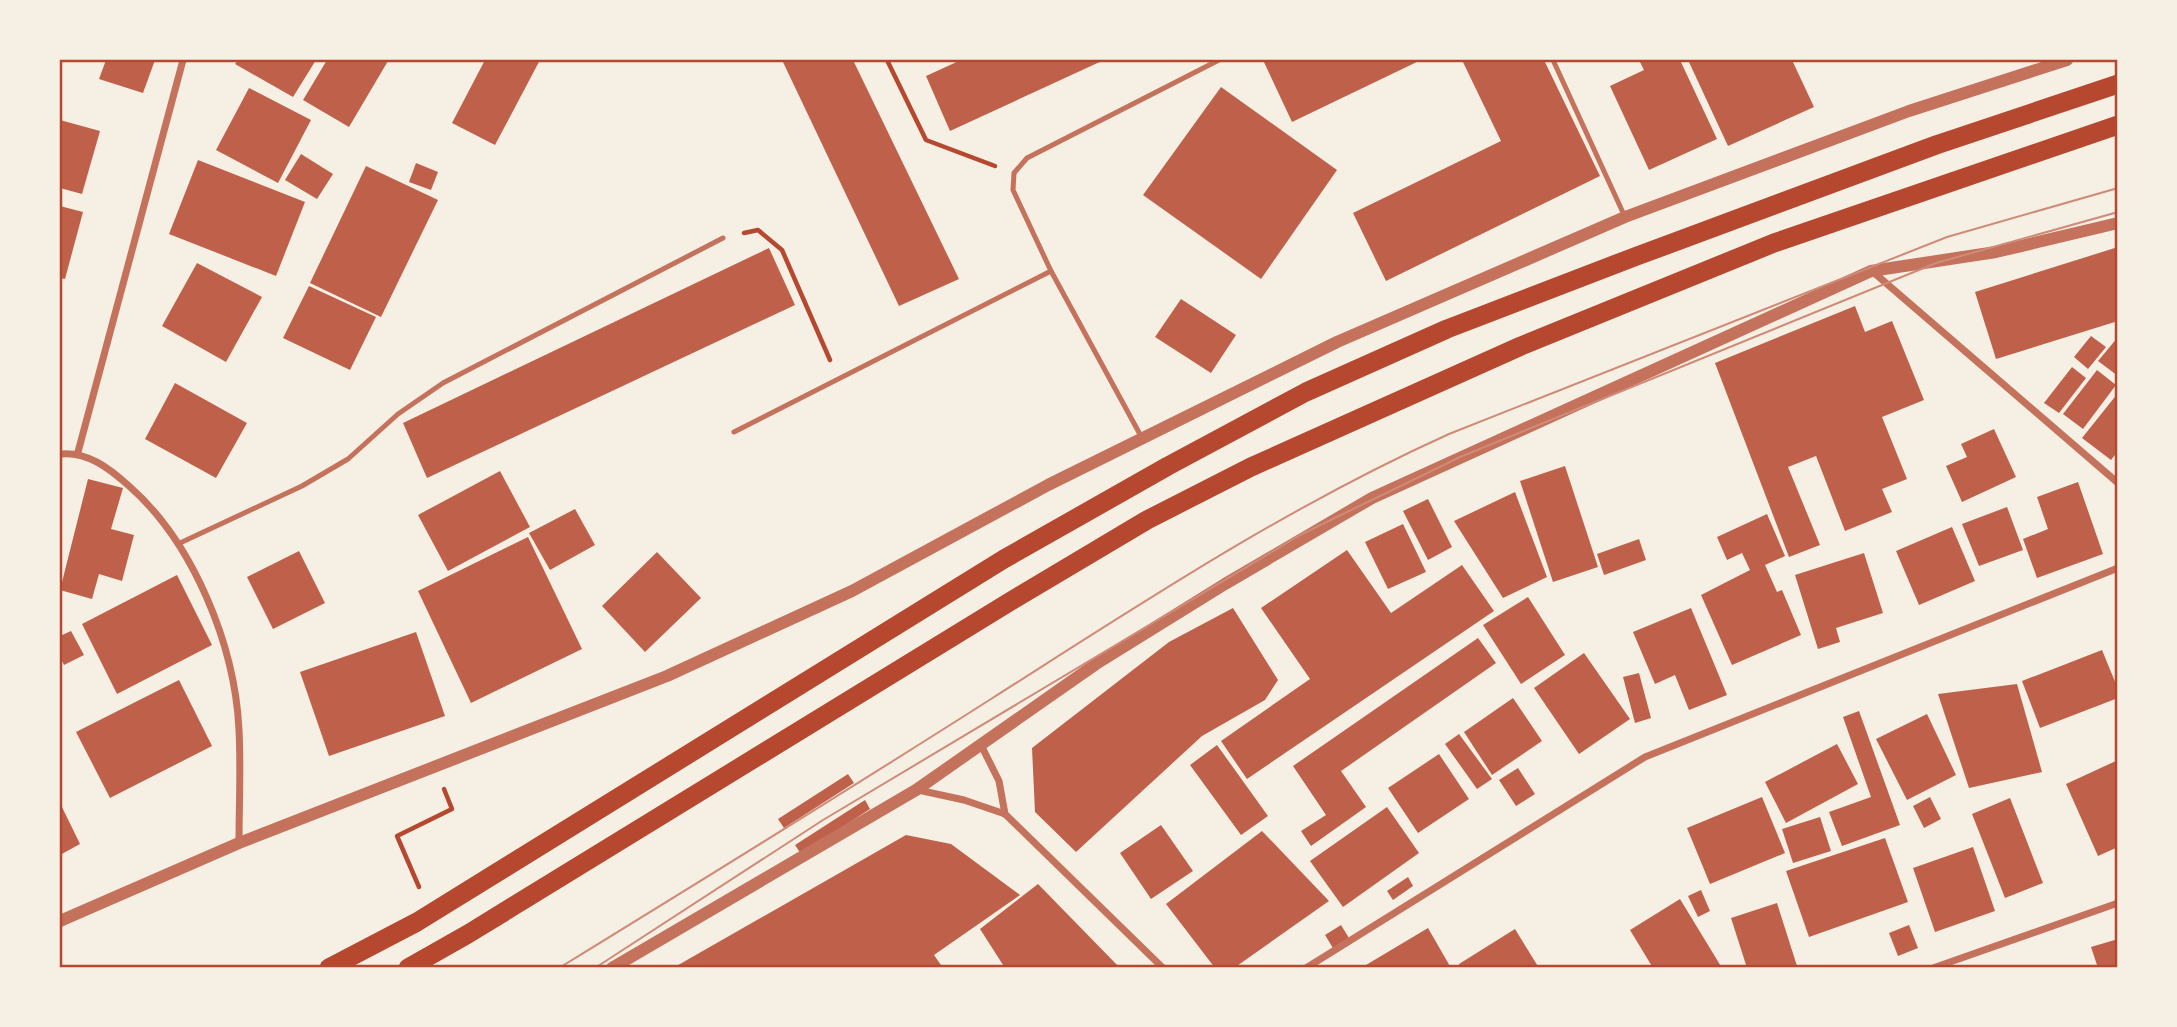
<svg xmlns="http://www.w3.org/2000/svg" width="2177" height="1027" viewBox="0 0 2177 1027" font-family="Commissioner,sans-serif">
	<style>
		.building { fill: #bf614a }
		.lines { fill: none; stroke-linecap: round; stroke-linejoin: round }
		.path { stroke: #b5482f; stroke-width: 4.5 }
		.service { stroke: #c5725c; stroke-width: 5 }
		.minor { stroke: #c5725c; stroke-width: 7 }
		.tertiary { stroke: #c5725c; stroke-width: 12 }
		.trunk { stroke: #b5482f; stroke-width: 19 }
		.tram { stroke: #cf8b77; stroke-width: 2 }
		.neatline { fill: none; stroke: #b5482f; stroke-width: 2.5 }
	</style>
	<rect width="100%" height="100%" fill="#f6efe4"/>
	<g class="building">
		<path d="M106 60H155L143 93 99 79Z"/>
		<path d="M238 60H316L293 97 235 64Z"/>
		<path d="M327 60 388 61 349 127 303 100Z"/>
		<path d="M485 60H540L495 145 452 123Z"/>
		<path d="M782 60H853L959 279 899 306Z"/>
		<path d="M961 60H1104L950 131 926 76Z"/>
		<path d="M1263 60H1421L1292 122Z"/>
		<path d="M1462 60H1544L1600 176 1386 281 1353 213 1501 141Z"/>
		<path d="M1639 60H1680L1717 139 1649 170 1610 86 1644 70Z"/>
		<path d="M1688 60H1792L1814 107 1728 146Z"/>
		<path d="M1221 87 1337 170 1261 279 1143 195Z"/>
		<path d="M249 88 311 120 278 183 216 150Z"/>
		<path d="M60 120 100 131 82 194 60 188Z"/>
		<path d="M301 154 333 174 317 199 285 180Z"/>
		<path d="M198 160 305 202 276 276 169 234Z"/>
		<path d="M416 163 438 172 431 190 409 182Z"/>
		<path d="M366 166 438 200 381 317 310 283Z"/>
		<path d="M60 206 83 212 65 279 60 278Z"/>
		<path d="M2118 247V321L1996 359 1975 292Z"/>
		<path d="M769 248 795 305 427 478 403 423Z"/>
		<path d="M197 263 262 297 226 362 162 326Z"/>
		<path d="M309 286 376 317 350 370 283 338Z"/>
		<path d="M1181 299 1236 335 1211 373 1155 337Z"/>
		<path d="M1855 306 1865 332 1892 321 1924 400 1882 417 1907 479 1882 489 1892 512 1845 531 1816 456 1788 467 1820 545 1789 557 1715 363Z"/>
		<path d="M2091 336 2106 347 2088 369 2074 357Z"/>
		<path d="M2118 337V376L2098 361Z"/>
		<path d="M2072 367 2086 378 2059 413 2044 403Z"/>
		<path d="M2097 370 2116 385 2083 429 2063 414Z"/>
		<path d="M175 383 247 423 216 478 145 439Z"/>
		<path d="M2118 393V451L2111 460 2082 438Z"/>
		<path d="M1994 429 2016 477 1962 502 1946 466 1967 457 1961 444Z"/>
		<path d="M1565 466 1598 567 1553 582 1520 481Z"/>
		<path d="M500 471 530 527 448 571 418 515Z"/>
		<path d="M88 479 123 488 111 529 134 535 122 581 99 574 92 599 60 590Z"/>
		<path d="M2078 482 2103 554 2037 578 2023 539 2048 529 2037 497Z"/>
		<path d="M1515 492 1547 577 1503 598 1454 521Z"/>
		<path d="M1428 499 1452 547 1428 560 1403 511Z"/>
		<path d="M2007 507 2023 550 1979 566 1962 524Z"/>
		<path d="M575 509 595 545 550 570 529 533Z"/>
		<path d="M1767 514 1785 556 1765 565 1777 592 1782 590 1801 635 1732 665 1701 595 1750 570 1742 553 1727 560 1717 537Z"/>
		<path d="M1403 524 1426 572 1388 589 1365 542Z"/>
		<path d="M1952 527 1975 581 1919 605 1896 551Z"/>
		<path d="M528 537 582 649 471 703 418 591Z"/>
		<path d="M1639 539 1646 560 1604 575 1597 554Z"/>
		<path d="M1347 550 1391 613 1462 565 1494 611 1247 779 1221 741 1310 679 1261 608Z"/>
		<path d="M299 551 325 603 273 629 247 577Z"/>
		<path d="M657 552 701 598 645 652 602 606Z"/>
		<path d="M1864 553 1883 613 1836 628 1840 642 1818 649 1795 575Z"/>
		<path d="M177 575 212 645 117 694 82 624Z"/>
		<path d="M1528 597 1565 655 1521 684 1483 625Z"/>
		<path d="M1233 608 1278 680 1265 700 1202 736 1076 852 1035 812 1032 748 1169 642Z"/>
		<path d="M1691 608 1727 695 1689 710 1675 675 1655 684 1633 632Z"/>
		<path d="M71 631 84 655 64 665 60 657V636Z"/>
		<path d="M416 632 445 716 329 756 300 672Z"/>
		<path d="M1478 638 1496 663 1341 771 1366 807 1311 846 1301 831 1326 815 1293 766Z"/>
		<path d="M2102 650 2118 689V698L2040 728 2022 681Z"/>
		<path d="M1584 653 1630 719 1579 754 1534 688Z"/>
		<path d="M1639 673 1651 718 1635 723 1623 677Z"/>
		<path d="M179 680 212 746 110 798 76 732Z"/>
		<path d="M2017 684 2042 772 1969 788 1938 694Z"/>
		<path d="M1513 698 1542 741 1492 775 1464 732Z"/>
		<path d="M1859 711 1900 825 1842 846 1829 812 1871 797 1843 717Z"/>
		<path d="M1927 714 1956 775 1907 800 1876 739Z"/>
		<path d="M1459 734 1492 779 1477 789 1445 744Z"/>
		<path d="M1837 744 1858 784 1786 823 1765 782Z"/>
		<path d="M1217 745 1268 816 1241 835 1190 765Z"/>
		<path d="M1439 754 1469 799 1418 833 1388 788Z"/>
		<path d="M2118 760V847L2098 856 2066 784Z"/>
		<path d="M1518 768 1535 794 1516 806 1499 780Z"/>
		<path d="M848 774 854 783 784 828 778 819Z"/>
		<path d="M1762 797 1785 853 1710 884 1687 828Z"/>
		<path d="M1930 797 1941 819 1924 828 1913 806Z"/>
		<path d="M2010 798 2043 883 2005 898 1972 814Z"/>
		<path d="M865 800 870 809 801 854 795 845Z"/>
		<path d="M60 803 80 844 60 855Z"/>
		<path d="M1387 807 1419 853 1343 907 1310 861Z"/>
		<path d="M1820 817 1831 851 1793 863 1782 829Z"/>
		<path d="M1161 825 1193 871 1151 899 1120 853Z"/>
		<path d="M1262 831 1329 901 1234 968H1215L1166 904Z"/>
		<path d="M906 835 951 844 1020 895 934 955 943 968H673Z"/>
		<path d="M1885 838 1908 902 1809 937 1786 871Z"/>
		<path d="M1973 847 1995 911 1935 932 1913 868Z"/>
		<path d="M1408 877 1413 886 1393 900 1387 891Z"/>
		<path d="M1038 884 1120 968H1005L980 929Z"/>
		<path d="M1701 890 1710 911 1698 917 1688 896Z"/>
		<path d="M1680 899 1722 968H1653L1630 930Z"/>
		<path d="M1777 903 1797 966 1747 968 1731 918Z"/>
		<path d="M1341 925 1352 943 1336 953 1325 935Z"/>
		<path d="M1909 925 1918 948 1898 956 1889 933Z"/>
		<path d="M1428 928 1451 968H1361Z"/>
		<path d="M1515 929 1539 968H1460L1459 964Z"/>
		<path d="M2118 939V968H2098L2091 947Z"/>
	</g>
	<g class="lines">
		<g class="path">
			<path d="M887 60 926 140 995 166"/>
			<path d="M744 233 758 230 782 250 830 360"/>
			<path d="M419 887 397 836 452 809 444 789"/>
		</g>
		<g class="service">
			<path d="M1553 60 1625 217"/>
			<path d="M1051 271 1142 438"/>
			<path d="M734 432 1051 271 1013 190 1014 173 1027 158 1219 60"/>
			<path d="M180 543 302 486 348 459 398 414 443 383 723 238"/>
		</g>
		<g class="minor">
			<path d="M1872 271 2118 483"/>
			<path d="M78 452 183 60"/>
			<path d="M60 454C87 451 109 468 129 486 193 542 235 645 239 730 241 768 239 805 239 843"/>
			<path d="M981 745 999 781 1005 814"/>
			<path d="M918 790 964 800 1005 814 1163 968"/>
			<path d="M1306 968 1645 757 2118 568"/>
			<path d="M1933 968 2118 903"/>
		</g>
		<g class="tertiary">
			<path d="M60 921 239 843 667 676 852 591 1048 485 1337 342 1625 217 1909 111 2067 60"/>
			<path d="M612 968 916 790 1096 664 1225 584 1372 498 1871 271 1996 252 2118 223"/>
		</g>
		<g class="trunk">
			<path d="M329 968 417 922 1004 559 1168 466 1306 392 1447 329 1637 256 1936 145 2118 84"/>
			<path d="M408 968 468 934 1011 601 1147 520 1251 467 1521 346 1774 243 2118 125"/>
		</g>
		<g class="tram">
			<path d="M559 968C704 879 848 790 991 699 1142 603 1285 508 1449 434L1947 237 2118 188"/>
			<path d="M595 968 823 820 1300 535 1460 457 1936 263 2118 212"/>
		</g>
	</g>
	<rect width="2177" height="1027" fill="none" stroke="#f6efe4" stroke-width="122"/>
	<rect x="61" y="61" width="2055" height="905" class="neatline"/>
</svg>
